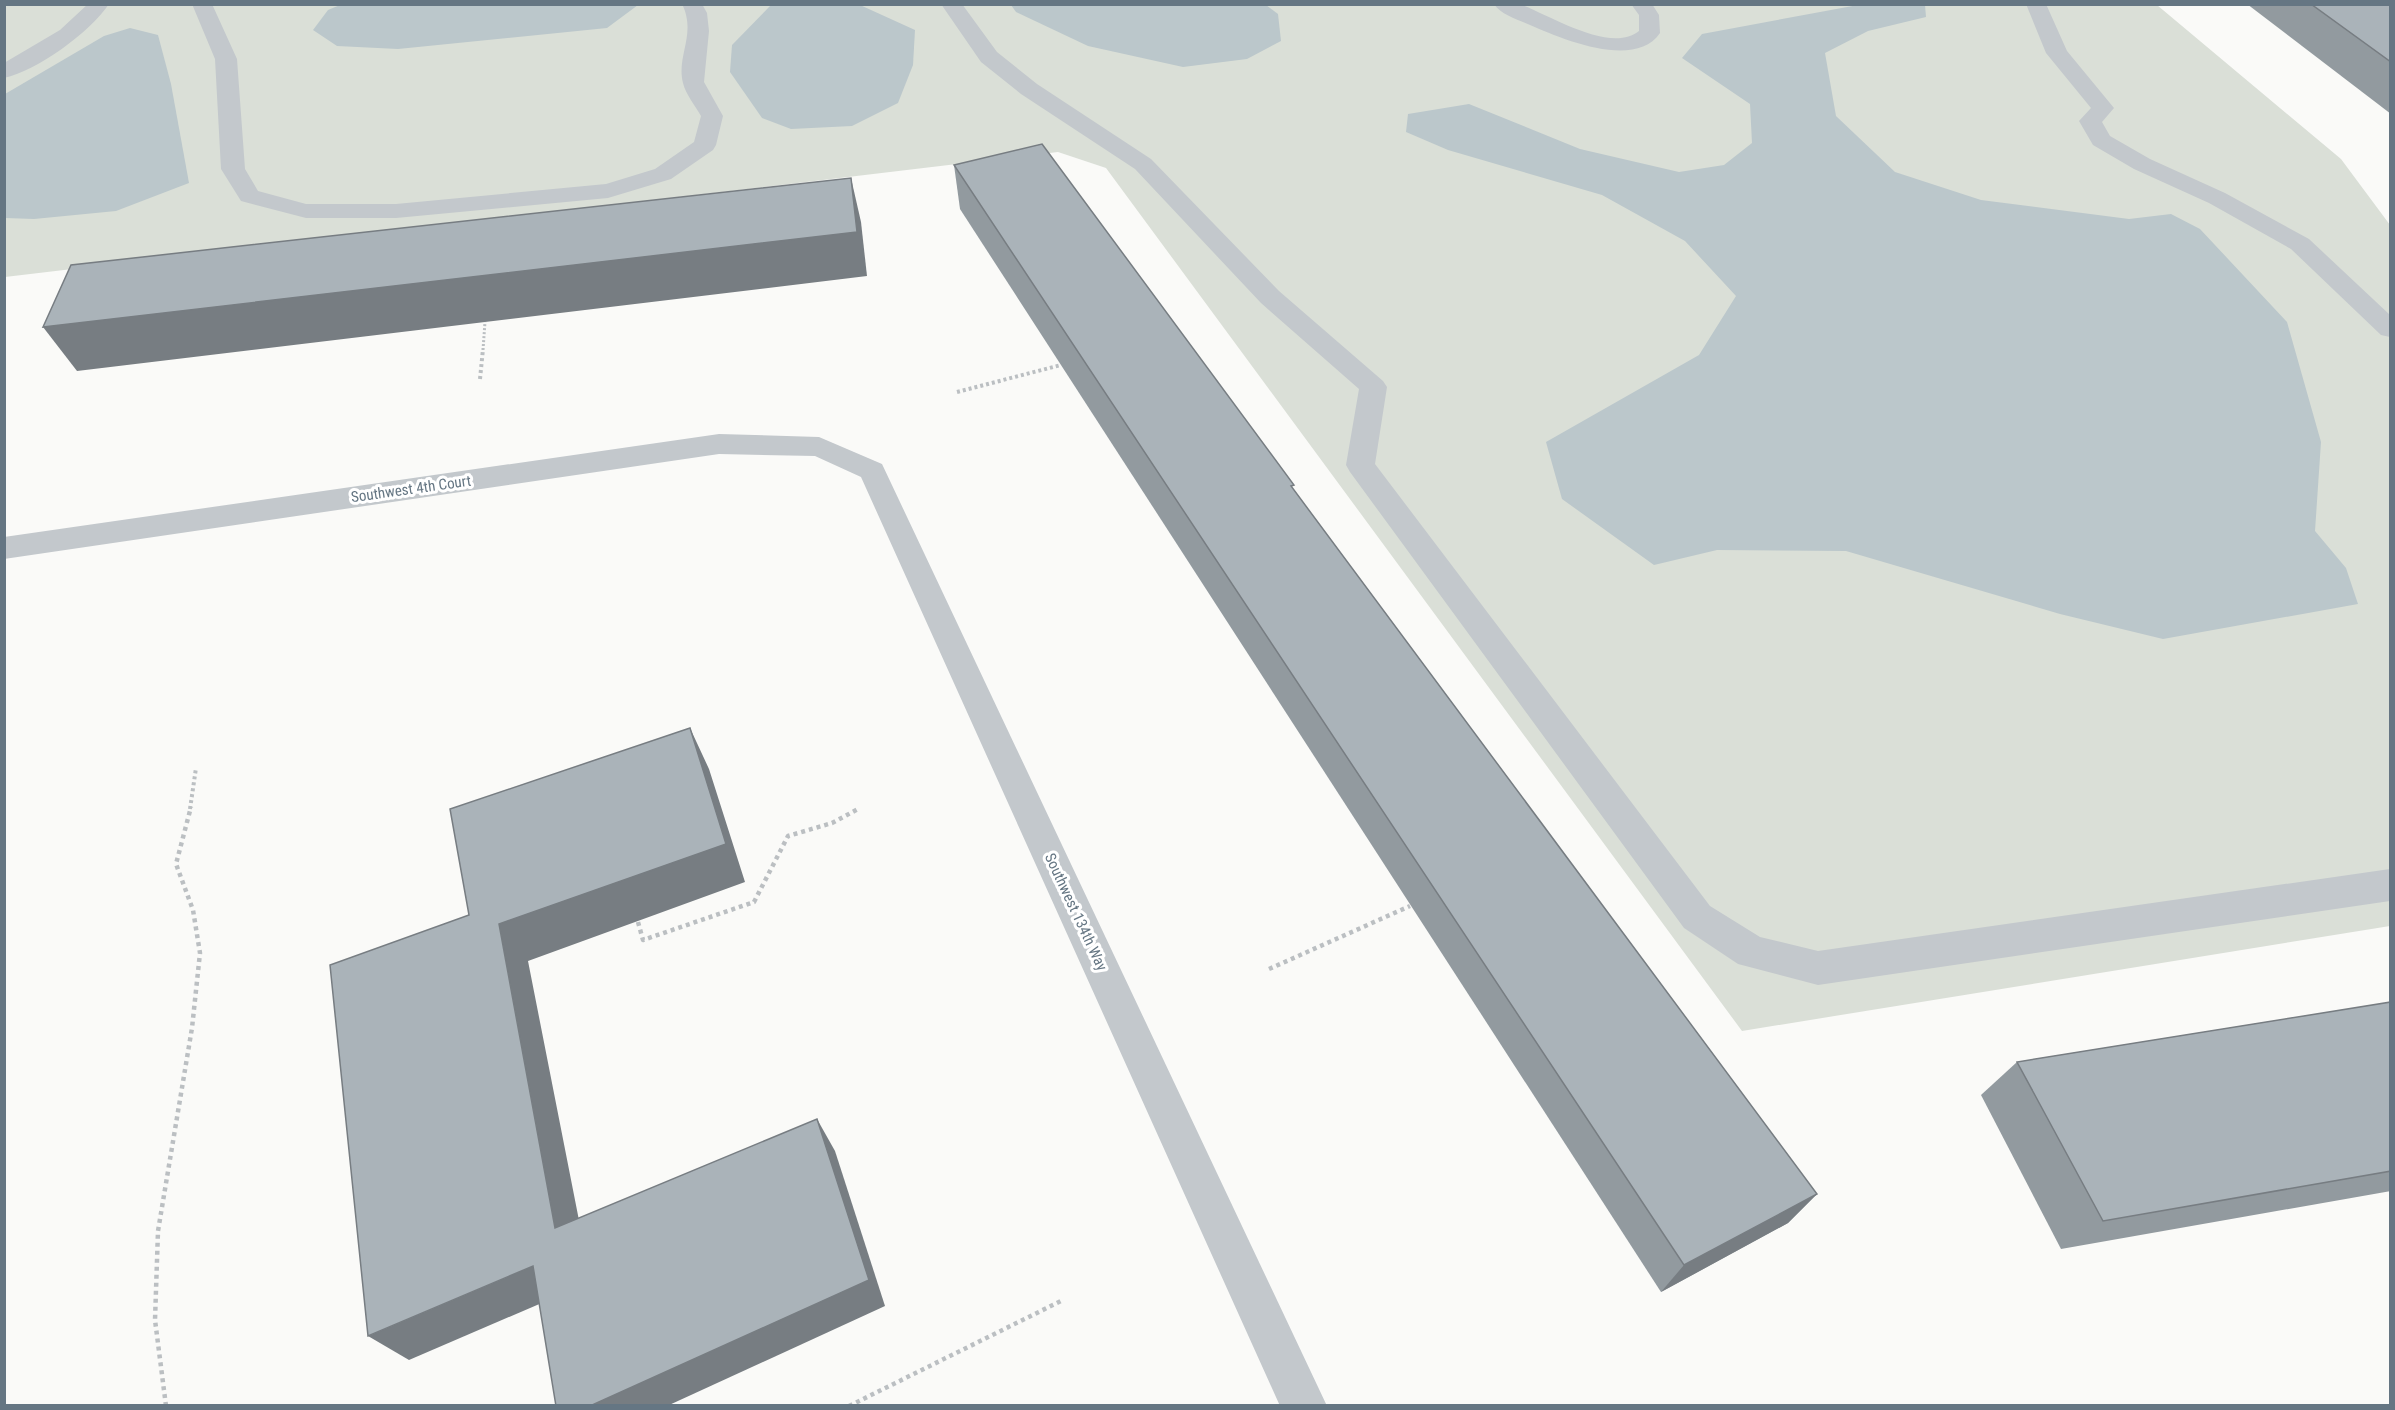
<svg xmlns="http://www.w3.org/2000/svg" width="2395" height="1410" viewBox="0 0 2395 1410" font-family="'Roboto Condensed',sans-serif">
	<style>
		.green { fill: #dadfd7 }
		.water { fill: #bbc7cb }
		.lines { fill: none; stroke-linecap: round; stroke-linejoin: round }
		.path-far2 { stroke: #bbbfc2; stroke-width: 3; stroke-dasharray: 2 2; stroke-linecap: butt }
		.path-far1 { stroke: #bbbfc2; stroke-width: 4; stroke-dasharray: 3 3; stroke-linecap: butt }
		.path { stroke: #bbbfc2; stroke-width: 4.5; stroke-dasharray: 4 4; stroke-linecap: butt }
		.minor { fill: #c3c8cc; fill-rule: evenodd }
		.wall { fill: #929a9f }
		.shaded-wall { fill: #777d82 }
		.building { fill: #aab3b9; stroke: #777d82; stroke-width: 1.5 }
		.labels { text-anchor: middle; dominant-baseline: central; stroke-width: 6; stroke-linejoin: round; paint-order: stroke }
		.street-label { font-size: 15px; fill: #657683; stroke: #fff }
	</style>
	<rect width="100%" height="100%" fill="#fafaf8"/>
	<path class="green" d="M4 5H2157L2341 159 2390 225V926L1742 1031 1106 168 1058 152 5 277Z"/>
	<g class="water">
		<path d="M340 5V4L638 5 607 28 398 49 337 46 313 30 328 10Z"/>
		<path d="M771 5H860L915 30 913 65 898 103 852 126 791 129 762 118 730 72 732 45Z"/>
		<path d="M1011 5H1266L1278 14 1281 41 1247 59 1183 67 1088 46 1016 12Z"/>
		<path d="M1858 5H1925L1926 17 1868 31 1825 53 1836 116 1895 172 1981 200 2129 219 2171 214 2200 229 2287 322 2321 442 2315 531 2346 568 2358 604 2163 639 2060 614 1846 551 1717 550 1654 565 1562 499 1546 442 1699 355 1736 296 1685 241 1602 195 1448 150 1406 132 1408 114 1469 104 1580 149 1679 172 1724 165 1752 143 1750 104 1682 58 1702 34Z"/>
		<path d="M130 28 158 35 171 84 189 183 116 211 34 219 5 218V94L104 36Z"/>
	</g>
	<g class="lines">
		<path class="path-far2" d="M483 350 485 322"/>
		<g class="path-far1">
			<path d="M480 379 483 349"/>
			<path d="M957 392 1061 365"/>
			<path d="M190 809 196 768"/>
		</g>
		<g class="path">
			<path d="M638 922 643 940 754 902 788 836 832 823 860 808"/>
			<path d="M1269 969 1410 906"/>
			<path d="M166 1406 155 1320 158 1231 192 1028 200 953 193 910 176 864 191 807"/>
			<path d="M849 1406 1063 1300"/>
		</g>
		<g class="minor">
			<path d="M88 4H109C89 33 38 70 4 78V63L60 30Z"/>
			<path d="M192 4H212L237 59 245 169 258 191 306 204H396L606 184 655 169 694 142 701 116C695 105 686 95 683 83 676 56 697 34 682 4H702L707 13 709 31 704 82 723 116 716 145 713 150 671 179 608 198 396 218H306L241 201 221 169 215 59Z"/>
			<path d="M941 4H962L997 52 1037 84 1151 159 1279 291 1383 381 1387 387 1375 464 1710 906 1760 937 1818 951 2390 869V901L1818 985 1738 964 1684 928 1350 472 1346 465 1359 389 1261 303 1135 169 1021 94 981 62Z"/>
			<path d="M1494 4C1503 4 1514 3 1522 5 1551 16 1611 54 1639 31V15L1631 4H1652L1659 15 1660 33C1635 70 1562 39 1530 25 1519 20 1501 15 1494 4Z"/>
			<path d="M2026 4H2046L2067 51 2114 108 2102 122 2110 136 2150 159 2225 193 2309 239 2390 315V337L2381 335 2291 249 2209 203 2134 169 2093 145 2079 121 2091 108 2046 53Z"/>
			<path d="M719 434 819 437 882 464 1327 1406H1280L861 477 815 456 719 454 4 559V537Z"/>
		</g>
	</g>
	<g class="wall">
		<path d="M2247 4 2391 5V114Z"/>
		<path d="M954 165 1294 490 1817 1194 1788 1223 1661 1292 960 209Z"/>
		<path d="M2391 1002V1191L2061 1249 1981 1095 2017 1062Z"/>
	</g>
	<g class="shaded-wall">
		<path d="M851 178 861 222 867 276 77 371 43 327Z"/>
		<path d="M690 728 709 769 745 882 528 961 586 1256 555 1228 499 924Z"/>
		<path d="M817 1119 835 1151 885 1306 667 1406H590Z"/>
		<path d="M1817 1194 1788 1223 1661 1292 1684 1265Z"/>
		<path d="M533 1266 565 1293 409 1360 368 1336Z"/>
	</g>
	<g class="building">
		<path d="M2311 4 2391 5V62Z"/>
		<path d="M1042 144 1294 485 1291 486 1817 1194 1684 1265 954 165Z"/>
		<path d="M851 178 857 232 43 327 71 265Z"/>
		<path d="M690 728 726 844 499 924 555 1228 817 1119 869 1280 590 1406H556L533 1266 368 1336 330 965 469 915 450 809Z"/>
		<path d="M2391 1002V1171L2103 1221 2017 1062Z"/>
	</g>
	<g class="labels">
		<g class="street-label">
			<text transform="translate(411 489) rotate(-8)">Southwest 4th Court</text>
			<text transform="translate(1076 912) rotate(65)">Southwest 134th Way</text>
		</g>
	</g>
	<rect width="2395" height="1410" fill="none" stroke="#657683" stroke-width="12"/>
</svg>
